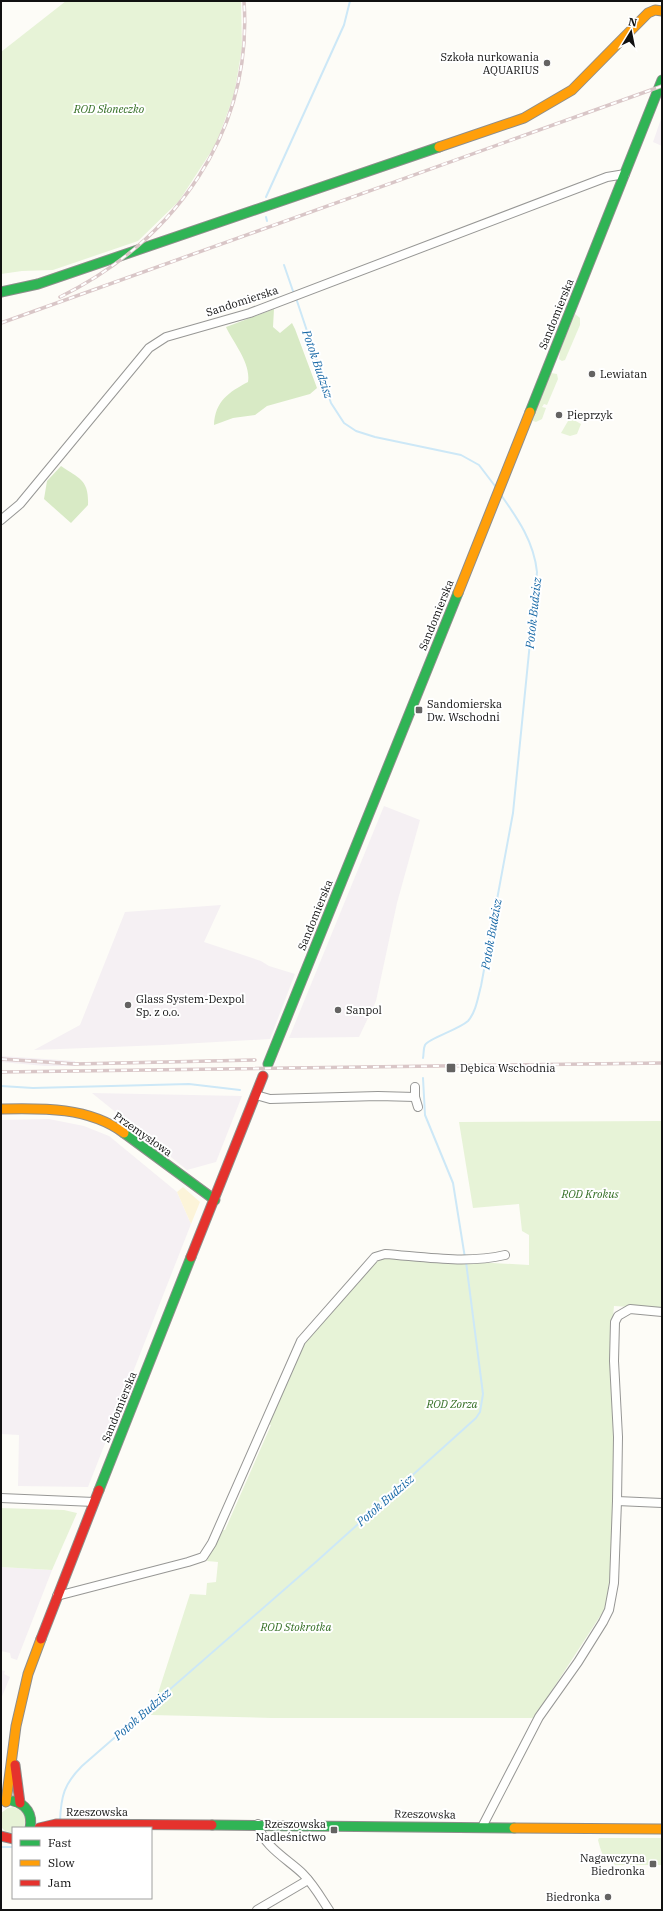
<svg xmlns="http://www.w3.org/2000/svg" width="663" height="1911" viewBox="0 0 663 1911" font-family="'IBM Plex Serif',serif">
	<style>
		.industrial { fill: #f5f0f3 }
		.green { fill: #e7f3d7 }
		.forest { fill: #d8eac5 }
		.sand { fill: #fcf4d9 }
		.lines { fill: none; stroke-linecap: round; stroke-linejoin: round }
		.stream { stroke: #cde8f7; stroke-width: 2 }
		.street-casing { stroke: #979795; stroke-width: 10 }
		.fast-casing { stroke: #8e8d8b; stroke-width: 11 }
		.slow-casing { stroke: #8e8d8b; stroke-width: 11 }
		.jam-casing { stroke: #8e8d8b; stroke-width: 11 }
		.street { stroke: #fffffe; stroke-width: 8 }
		.fast { stroke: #30b455; stroke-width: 9 }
		.slow { stroke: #ff9f0a; stroke-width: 9 }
		.jam { stroke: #e5322d; stroke-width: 9 }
		.rail-casing { stroke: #d9c6c7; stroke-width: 3.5 }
		.rail { stroke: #fff; stroke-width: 2; stroke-dasharray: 6; stroke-linecap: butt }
		.poi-dot { fill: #646362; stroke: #fff; stroke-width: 1.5 }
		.labels { text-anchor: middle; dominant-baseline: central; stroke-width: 4; stroke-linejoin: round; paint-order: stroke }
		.poi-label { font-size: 11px; fill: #111; stroke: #fff; text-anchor: start }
		.park-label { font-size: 11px; font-style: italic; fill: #2f6b1f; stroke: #fff }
		.street-label { font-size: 11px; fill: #111; stroke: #fff }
		.water-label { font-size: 12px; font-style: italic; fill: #1768a6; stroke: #fff }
	</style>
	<rect width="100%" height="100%" fill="#fdfcf7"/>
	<g class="industrial">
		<path d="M661 119H662V146L653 142Z"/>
		<path d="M384 806 420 820 397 903 376 1001 359 1037 289 1038Z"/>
		<path d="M221 905 204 942 261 961 269 966 295 974 270 1039 163 1045 34 1050 80 1025 125 912Z"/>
		<path d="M1 1056 75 1061V1066H45L1 1062Z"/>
		<path d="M92 1093 242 1096 216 1162 187 1170Z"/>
		<path d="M49 1119 84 1126 109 1136 177 1192 191 1224 88 1487 18 1486 19 1435 1 1434V1120Z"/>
		<path d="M1 1567 52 1570 17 1660 11 1658 10 1653 1 1651Z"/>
		<path d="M1 1670 5 1671 4 1674 10 1677 1 1699Z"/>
	</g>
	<g class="green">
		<path d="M66 1H241L242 48 234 95 216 144 179 201 138 241 53 270 22 271 1 274V52Z"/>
		<path d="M575 314 580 318V325L565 360 562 361 559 359 560 351Z"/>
		<path d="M551 373 557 374 558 379 547 405 544 404 542 407 546 408 542 419 536 422 533 421V418Z"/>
		<path d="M574 420 581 424 577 434 570 436 561 433 568 421Z"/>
		<path d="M662 1121V1309L614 1306 610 1348 614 1437 612 1558 606 1607 534 1718H272L151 1715 190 1594 206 1595 207 1583 216 1582 218 1562 207 1561 220 1530H225L271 1425 266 1423 303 1343 373 1263 386 1257 529 1265V1235L522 1231 519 1204 473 1208 459 1122Z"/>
		<path d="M1 1508 64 1510 77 1513 52 1570 1 1567Z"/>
		<path d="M13 1807 22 1811 26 1821 23 1828H13V1833L5 1831 1 1827V1813L8 1808Z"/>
		<path d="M599 1838H662V1865H615C603 1861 601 1851 598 1840Z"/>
	</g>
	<g class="forest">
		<path d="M274 309 273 327 280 333 292 323 295 329 317 388 310 394 267 406 255 415 233 418 214 425C215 401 229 392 248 382 251 363 234 344 226 327Z"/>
		<path d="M61 466C80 479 89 480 88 505L71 523 44 499 47 481Z"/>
	</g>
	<path class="sand" d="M183 1187 200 1202 191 1224 177 1192Z"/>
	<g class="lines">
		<g class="stream">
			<path d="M266 197 344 25 350 1"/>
			<path d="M266 217 267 221"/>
			<path d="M284 265 294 294"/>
			<path d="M296 298 331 403 344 423 356 431 375 437 461 455 479 465 495 486"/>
			<path d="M423 1058C424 1054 423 1049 425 1045 429 1038 458 1030 468 1021 476 1012 478 997 481 986L513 813 537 572C534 542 518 519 501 495"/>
			<path d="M423 1078 425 1115 453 1183 465 1258"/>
			<path d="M1 1086 33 1088 189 1084 240 1090"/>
			<path d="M60 1821C61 1796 64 1784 82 1766L317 1561 476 1418 480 1412 483 1394 466 1262"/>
			<path d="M1 1847H13"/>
		</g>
		<defs>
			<g id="street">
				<path d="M1 520 20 504 149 348 166 337 250 313 607 177 625 174"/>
				<path d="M256 1095 270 1099 378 1096 415 1097V1087"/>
				<path d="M415 1097 418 1107"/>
				<path d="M1 1498 94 1502"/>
				<path d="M617 1501 662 1503"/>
				<path d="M57 1596 188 1562 203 1557 212 1543 301 1341 375 1257 385 1254C425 1257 466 1264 505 1255"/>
				<path d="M258 1824C262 1846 289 1860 303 1874 314 1885 321 1898 329 1910"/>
				<path d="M482 1827 539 1717 578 1662 603 1622 609 1610 614 1583 617 1501 618 1437 614 1361 615 1322 618 1316 630 1309 662 1312"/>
				<path d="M257 1910 308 1880"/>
			</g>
			<g id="fast">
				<path d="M1 292 38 284 439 147"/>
				<path d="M530 412 662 80"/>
				<path d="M268 1064 458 593"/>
				<path d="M124 1133 215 1200"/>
				<path d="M99 1490 191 1257"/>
				<path d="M13 1801C26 1804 33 1814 30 1828"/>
				<path d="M212 1825 514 1828"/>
			</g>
			<g id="slow">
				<path d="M439 147 524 118 572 90 648 13 655 10 662 11"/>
				<path d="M458 593 530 412"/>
				<path d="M1 1109C43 1108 89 1107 124 1133"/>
				<path d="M6 1802 16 1726 28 1674 41 1639"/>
				<path d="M514 1828 662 1829"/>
			</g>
			<g id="jam">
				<path d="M191 1257 263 1076"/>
				<path d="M41 1639 99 1490"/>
				<path d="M15 1765 20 1803"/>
				<path d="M39 1828 56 1824 212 1825"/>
				<path d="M1 1836 13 1839"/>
			</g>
		</defs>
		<use href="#street" class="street-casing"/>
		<use href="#fast" class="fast-casing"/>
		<use href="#slow" class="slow-casing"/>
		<use href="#jam" class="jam-casing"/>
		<use href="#street" class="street"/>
		<use href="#fast" class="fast"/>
		<use href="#slow" class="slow"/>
		<use href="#jam" class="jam"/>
		<defs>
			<g id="rail">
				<path d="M60 297C175 240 253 132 244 1"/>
				<path d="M1 323 662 86"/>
				<path d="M1 1059 75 1064 255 1060"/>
				<path d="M1 1072 662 1063"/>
			</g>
		</defs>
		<use href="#rail" class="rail-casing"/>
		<use href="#rail" class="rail"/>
	</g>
	<g class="poi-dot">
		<circle cx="547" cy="63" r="4"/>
		<circle cx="592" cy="374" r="4"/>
		<circle cx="559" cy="415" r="4"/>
		<rect x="415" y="706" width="8" height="8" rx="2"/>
		<circle cx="128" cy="1005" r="4"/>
		<circle cx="338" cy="1010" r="4"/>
		<rect x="446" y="1063" width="10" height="10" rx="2"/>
		<rect x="330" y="1826" width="8" height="8" rx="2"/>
		<rect x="649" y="1860" width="8" height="8" rx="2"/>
		<circle cx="608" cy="1897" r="4"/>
	</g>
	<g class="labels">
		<g class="poi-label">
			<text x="539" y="57" text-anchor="end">Szkoła nurkowania<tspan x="539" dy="13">AQUARIUS</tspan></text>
			<text x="600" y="374">Lewiatan</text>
			<text x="567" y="415">Pieprzyk</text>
			<text x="427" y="704">Sandomierska<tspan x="427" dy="13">Dw. Wschodni</tspan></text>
			<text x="136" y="999">Glass System-Dexpol<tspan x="136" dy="13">Sp. z o.o.</tspan></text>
			<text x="346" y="1010">Sanpol</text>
			<text x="460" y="1068">Dębica Wschodnia</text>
			<text x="326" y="1824" text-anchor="end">Rzeszowska<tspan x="326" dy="13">Nadleśnictwo</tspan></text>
			<text x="645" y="1858" text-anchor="end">Nagawczyna<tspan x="645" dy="13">Biedronka</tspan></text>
			<text x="600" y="1897" text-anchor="end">Biedronka</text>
		</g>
		<g class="park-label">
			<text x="109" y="109">ROD Słoneczko</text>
			<text x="590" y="1194">ROD Krokus</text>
			<text x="452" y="1404">ROD Zorza</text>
			<text x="296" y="1627">ROD Stokrotka</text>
		</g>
		<g class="street-label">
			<text transform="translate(242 301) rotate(-18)">Sandomierska</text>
			<text transform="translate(556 314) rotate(-68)">Sandomierska</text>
			<text transform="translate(436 615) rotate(-68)">Sandomierska</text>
			<text transform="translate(315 915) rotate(-68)">Sandomierska</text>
			<text transform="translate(143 1134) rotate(35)">Przemysłowa</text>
			<text transform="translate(119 1407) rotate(-68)">Sandomierska</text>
			<text x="97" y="1812">Rzeszowska</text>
			<text transform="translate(425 1814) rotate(1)">Rzeszowska</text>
		</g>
		<g class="water-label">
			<text transform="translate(318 364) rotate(71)">Potok Budzisz</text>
			<text transform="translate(533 613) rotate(-84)">Potok Budzisz</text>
			<text transform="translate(491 934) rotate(-80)">Potok Budzisz</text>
			<text transform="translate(385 1500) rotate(-41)">Potok Budzisz</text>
			<text transform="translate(142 1714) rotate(-41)">Potok Budzisz</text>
		</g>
	</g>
	<rect width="663" height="1911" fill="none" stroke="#111111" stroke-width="4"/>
	<rect x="12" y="1827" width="140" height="72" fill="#ffffff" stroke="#a0a0a0"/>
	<rect x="20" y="1840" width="20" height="6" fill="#30b455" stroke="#a0a0a0"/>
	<text x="48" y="1847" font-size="12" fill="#111111">Fast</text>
	<rect x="20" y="1860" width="20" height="6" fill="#ff9f0a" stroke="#a0a0a0"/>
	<text x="48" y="1867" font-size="12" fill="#111111">Slow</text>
	<rect x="20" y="1880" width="20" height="6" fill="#e5322d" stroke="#a0a0a0"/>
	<text x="48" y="1887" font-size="12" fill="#111111">Jam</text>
	<g transform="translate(631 32) rotate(10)" stroke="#ffffff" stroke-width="3" paint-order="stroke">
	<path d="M0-3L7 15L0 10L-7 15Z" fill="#111111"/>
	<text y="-6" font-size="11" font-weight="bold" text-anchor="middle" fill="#111111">N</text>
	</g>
</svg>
